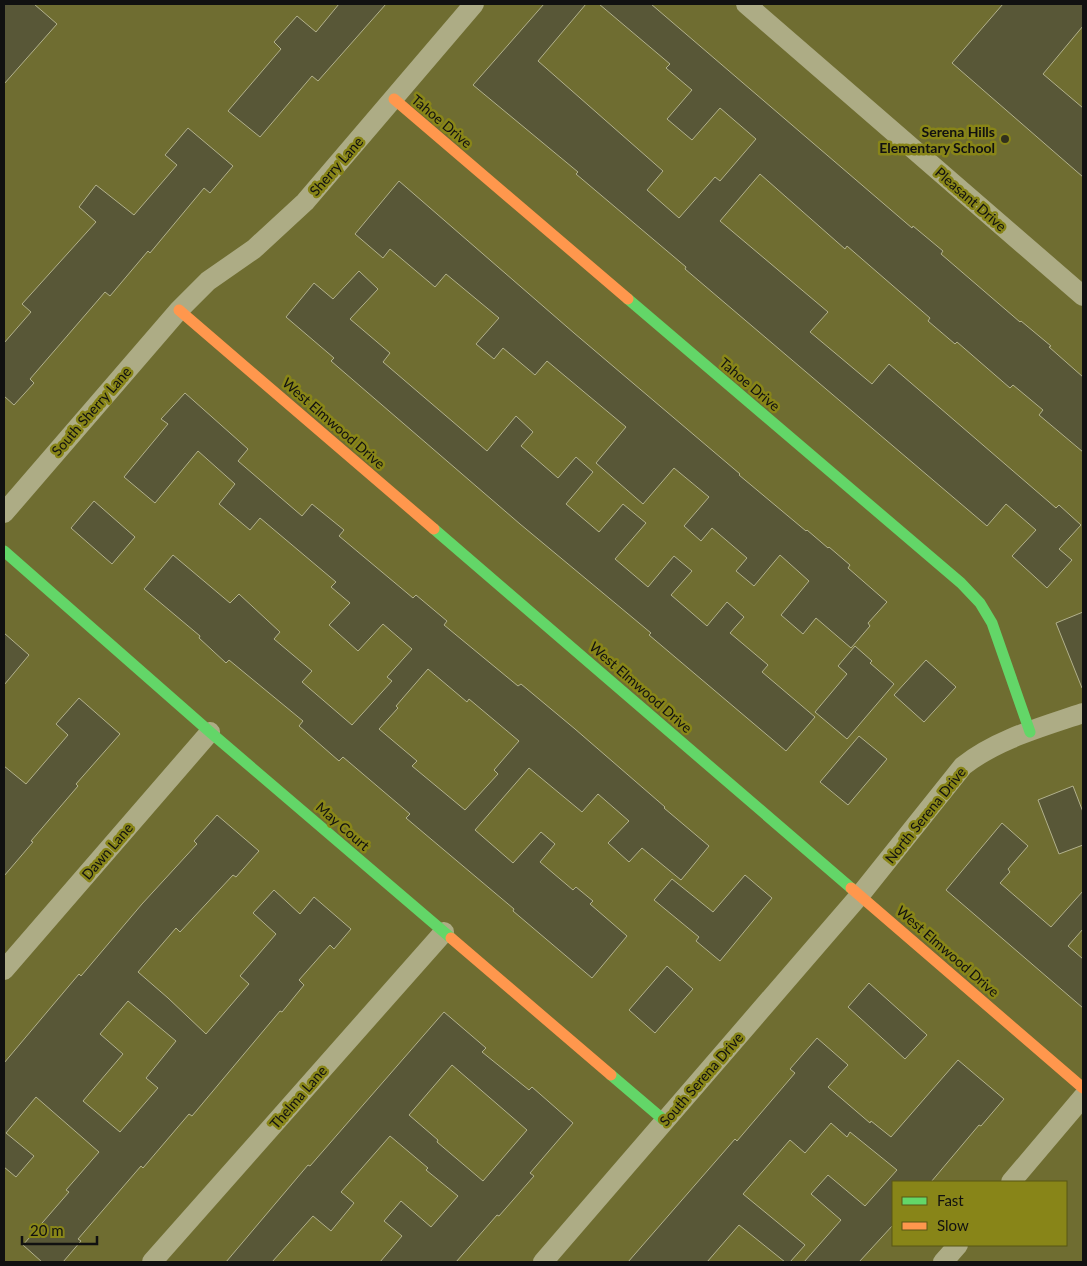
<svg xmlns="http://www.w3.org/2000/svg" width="1087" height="1266" viewBox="0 0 1087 1266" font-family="Lato,sans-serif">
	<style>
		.building { fill: #585737; stroke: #b2b18c; fill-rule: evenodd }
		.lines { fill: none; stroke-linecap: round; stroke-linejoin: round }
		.street { stroke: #adac85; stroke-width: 20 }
		.fast { stroke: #63d668; stroke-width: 11 }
		.slow { stroke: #ff974d; stroke-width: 11 }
		.poi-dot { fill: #32311c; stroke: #888518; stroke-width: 2 }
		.labels { text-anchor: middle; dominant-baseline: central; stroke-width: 5; stroke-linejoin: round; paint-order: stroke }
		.street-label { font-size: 14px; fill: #111; stroke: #888518 }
		.poi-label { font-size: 14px; font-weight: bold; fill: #111; stroke: #888518; text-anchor: end }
	</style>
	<rect width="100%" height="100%" fill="#6f6d31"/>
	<g class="building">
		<path d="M4 4H34L57 24 4 84Z"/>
		<path d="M339 4H386L318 81 312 76 260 137 228 111 281 49 274 42 297 16 316 32Z"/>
		<path d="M544 4H586L538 61 663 171 647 190 679 218 715 177 720 181 756 139 720 108 692 140 667 119 692 90 666 68 670 64 599 4H651L912 228 913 226 943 251 941 254 1020 322 1021 321 1051 346 1049 347 1083 377V452L1039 415 1043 410 1013 385 1010 388 957 342 955 344 928 321 930 318 847 246 845 249 760 174 720 221 828 312 810 332 872 384 889 364 1056 508 1059 505 1081 525 1059 549 1072 560 1047 588 1012 556 1036 530 1006 504 987 526 685 269 686 267 576 174 578 172 473 85Z"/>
		<path d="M1003 4H1083V26L1043 74 1083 108V177L952 63Z"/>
		<path d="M188 128 233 166 210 193 204 188 150 253 148 251 110 296 105 292 30 379 34 383 14 405 4 396V343L31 312 22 304 96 222 79 207 96 185 134 215 177 165 165 155Z"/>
		<path d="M399 181 574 333 740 474 739 475 806 531 807 530 828 548 829 547 850 565 848 568 887 602 868 623 870 626 851 648 816 618 803 634 781 615 809 581 780 555 754 586 736 571 747 558 712 528 701 541 684 526 709 497 674 468 643 504 596 463 626 427 547 361 535 375 503 348 494 359 476 344 499 318 446 274 435 287 390 249 383 258 355 234Z"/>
		<path d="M359 271 378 289 350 319 390 353 383 362 487 451 516 416 533 432 521 446 558 478 576 457 593 472 566 504 599 532 623 504 646 523 615 559 648 587 674 556 692 571 671 595 707 626 727 602 744 617 730 633 768 665 762 672 815 717 786 751 649 635 651 633 520 524 331 361 334 358 286 317 314 283 333 299Z"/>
		<path d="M185 393 248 449 238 461 302 516 312 504 344 530 339 536 413 598 416 595 447 621 444 625 518 686 521 684 575 729 665 807 664 808 709 846 681 880 642 848 629 862 608 843 629 821 598 794 582 812 529 768 475 830 513 863 541 832 555 844 540 862 573 890 576 887 593 901 590 904 627 936 592 978 513 911 514 909 406 818 410 814 343 757 339 761 299 726 303 721 229 660 226 663 199 638 200 636 144 589 173 555 230 603 239 594 280 632 274 639 312 671 302 682 352 725 392 681 387 677 412 649 383 624 358 651 329 625 350 603 331 587 336 582 260 518 250 530 219 504 235 484 198 451 155 503 124 477 168 424 161 419ZM428 669 467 702 469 699 519 741 494 770 498 774 465 810 412 766 417 761 379 729 398 708 396 706Z"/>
		<path d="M94 501 135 537 112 564 71 528Z"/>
		<path d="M1083 612V688H1082L1056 623Z"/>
		<path d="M4 633 29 655 4 685Z"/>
		<path d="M855 646 872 661 870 663 894 684 847 739 815 712 847 674 838 666Z"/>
		<path d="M926 660 956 687 924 722 894 695Z"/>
		<path d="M79 698 120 734 76 784 78 786 31 841 33 842 4 876V766L26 784 68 735 56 724Z"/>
		<path d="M859 736 887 759 848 805 820 782Z"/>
		<path d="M1073 786 1083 812V845L1059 854 1038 800Z"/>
		<path d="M217 815 259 851 236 877 233 875 180 932 176 928 138 972 168 998 206 1034 249 984 240 976 276 934 253 913 274 890 300 914 314 897 351 929 334 949 330 945 299 980 304 985 282 1012 280 1011 192 1116 189 1114 143 1168 141 1166 78 1239 81 1241 63 1262H42L23 1245 69 1192 66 1190 99 1152 36 1097 6 1133 34 1156 16 1177 4 1167V1063L79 974 81 976 142 904 197 844 194 841ZM128 1001 176 1041 146 1078 158 1088 120 1132 83 1101 123 1054 100 1034Z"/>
		<path d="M1002 823 1028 846 1008 869 1010 872 1000 883 1051 927 1083 891V929L1068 946 1083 959V1008L946 890Z"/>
		<path d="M745 875 772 898 720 961 696 941 699 937 654 900 672 879 713 912Z"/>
		<path d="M667 966 693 989 655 1033 629 1010Z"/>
		<path d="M869 983 927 1035 905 1059 848 1007Z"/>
		<path d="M444 1012 486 1048 482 1052 529 1090 532 1087 573 1123 530 1173 534 1176 499 1216 497 1215 456 1262H380L402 1236 384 1221 401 1201 431 1227 458 1196 426 1170 428 1168 390 1136 341 1192 354 1203 331 1231 313 1216 272 1262H226L308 1165 310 1166ZM452 1065 527 1130 483 1181 437 1142 438 1140 409 1115Z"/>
		<path d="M817 1038 848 1065 828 1087 870 1123 871 1121 891 1137 958 1060 1004 1099 981 1126 979 1125 931 1182H893V1225L859 1262H804L841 1220 811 1194 828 1175 865 1206 897 1170 850 1132 847 1137 831 1123 805 1153 790 1140 743 1194 805 1245 790 1262H785L739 1225 707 1262H628L735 1139 737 1141 795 1073 790 1069Z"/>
	</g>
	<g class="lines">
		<g class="street">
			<path d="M746 4 1083 296"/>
			<path d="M4 513 179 310 208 281 254 249 305 202 474 4"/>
			<path d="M4 970 210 732"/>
			<path d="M1011 1182 1083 1097"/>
			<path d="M152 1262 444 932"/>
			<path d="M543 1262 860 895 963 766C997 739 1042 727 1083 713"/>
			<path d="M943 1262 958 1245"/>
		</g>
		<g class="fast">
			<path d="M628 299 961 583 980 603 992 623 1030 732"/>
			<path d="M434 529 851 888"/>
			<path d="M4 551 210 732 451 938"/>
			<path d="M611 1075 665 1121"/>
		</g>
		<g class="slow">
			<path d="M394 99 628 299"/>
			<path d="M179 310 434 529"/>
			<path d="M851 888 1083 1088"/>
			<path d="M451 938 611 1075"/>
		</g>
	</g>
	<circle class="poi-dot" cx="1005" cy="139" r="5"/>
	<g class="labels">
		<g class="street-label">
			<text transform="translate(442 121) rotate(40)">Tahoe Drive</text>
			<text transform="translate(336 166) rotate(-49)">Sherry Lane</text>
			<text transform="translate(971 199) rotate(41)">Pleasant Drive</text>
			<text transform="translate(750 384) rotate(40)">Tahoe Drive</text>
			<text transform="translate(91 411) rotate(-49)">South Sherry Lane</text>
			<text transform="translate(334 423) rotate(41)">West Elmwood Drive</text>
			<text transform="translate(641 687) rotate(41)">West Elmwood Drive</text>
			<text transform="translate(925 815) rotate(-51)">North Serena Drive</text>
			<text transform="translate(343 826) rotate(41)">May Court</text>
			<text transform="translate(107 851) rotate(-49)">Dawn Lane</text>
			<text transform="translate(948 951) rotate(41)">West Elmwood Drive</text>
			<text transform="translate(701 1079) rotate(-49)">South Serena Drive</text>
			<text transform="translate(298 1097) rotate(-49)">Thelma Lane</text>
		</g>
		<g class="poi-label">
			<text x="995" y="131">Serena Hills<tspan x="995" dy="16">Elementary School</tspan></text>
		</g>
	</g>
	<rect width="1087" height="1266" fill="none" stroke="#111111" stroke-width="10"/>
	<rect x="892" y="1181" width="175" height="65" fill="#888518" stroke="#585715"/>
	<rect x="902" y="1197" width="25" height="8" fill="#63d668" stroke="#585715"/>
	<text x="937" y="1206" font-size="15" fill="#111111">Fast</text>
	<rect x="902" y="1222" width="25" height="8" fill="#ff974d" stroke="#585715"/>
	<text x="937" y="1231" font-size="15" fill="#111111">Slow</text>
	<path d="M22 1236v8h75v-8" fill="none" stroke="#111111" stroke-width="2.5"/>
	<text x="30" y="1236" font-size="15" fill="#111111" stroke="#888518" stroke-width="4" paint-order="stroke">20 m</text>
</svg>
